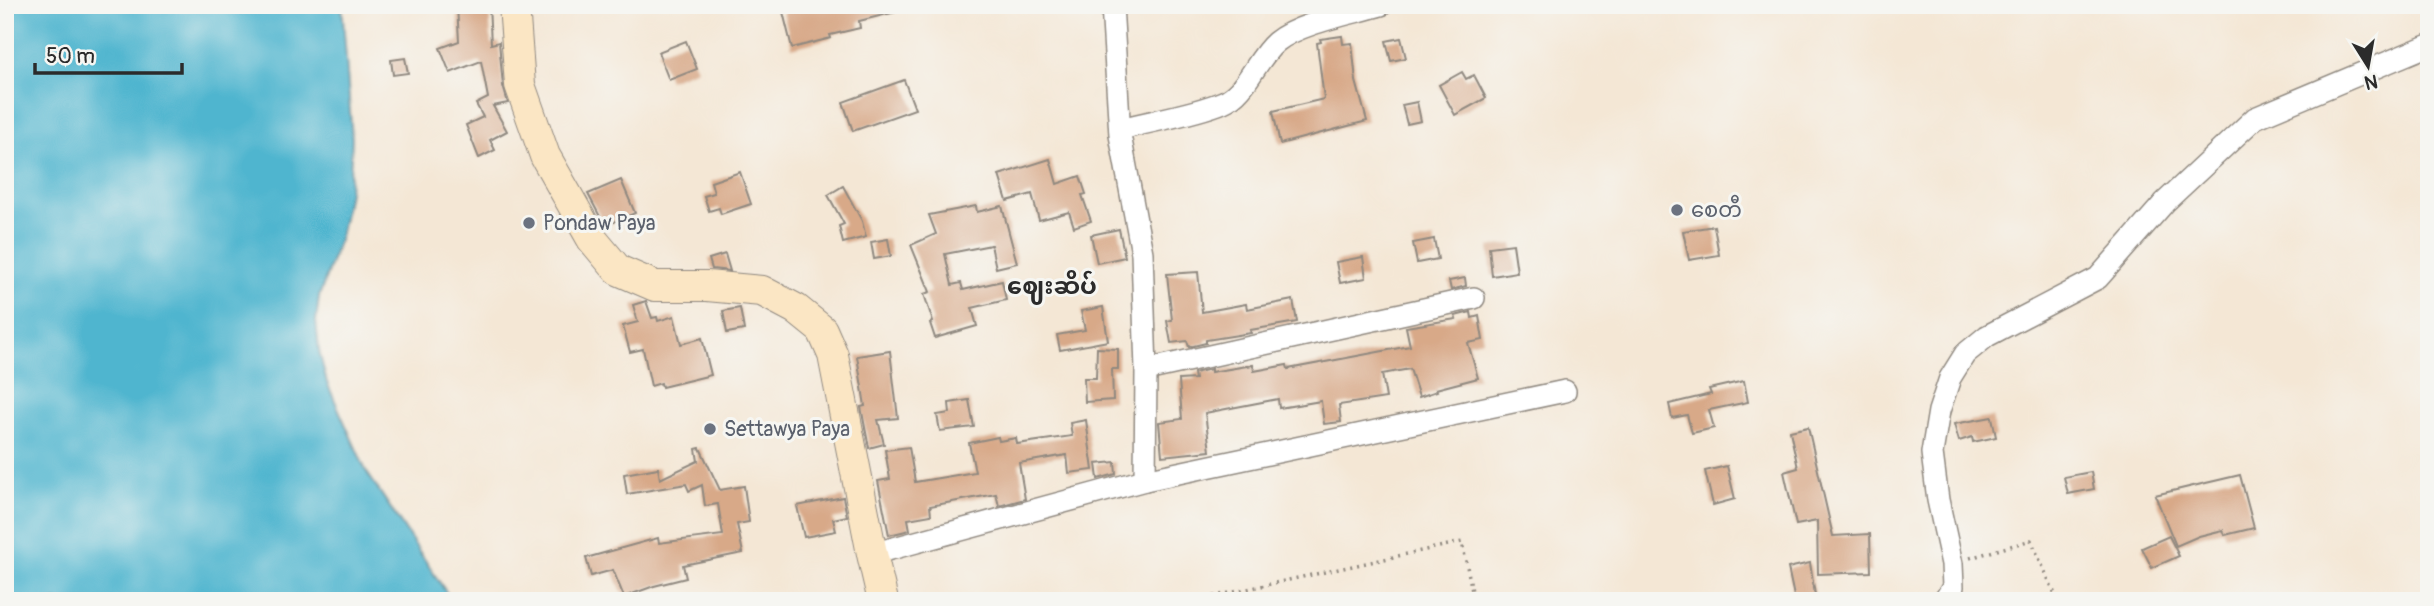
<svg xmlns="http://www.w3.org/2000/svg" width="2434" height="606" viewBox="0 0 2434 606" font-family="Pangolin,'Noto Sans Myanmar',sans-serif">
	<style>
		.water { fill: #50b5cf; stroke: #3e707d; stroke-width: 2 }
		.building { fill: #d8a988 }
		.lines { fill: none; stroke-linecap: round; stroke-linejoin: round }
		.street-casing { stroke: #908980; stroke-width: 24 }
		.secondary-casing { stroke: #908980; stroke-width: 32 }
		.path { stroke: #908980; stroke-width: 3.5; stroke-dasharray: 2 5; stroke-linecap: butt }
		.street { stroke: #fff; stroke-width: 21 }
		.secondary { stroke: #fbe6c4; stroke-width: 30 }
		.worship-dot { fill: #6b7280; stroke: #f6f6f2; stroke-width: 2.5 }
		.labels { text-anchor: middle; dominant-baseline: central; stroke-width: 6; stroke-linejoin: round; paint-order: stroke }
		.worship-label { font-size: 21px; fill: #5b616d; stroke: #f6f6f2; text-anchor: start }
		.quarter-label { font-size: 24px; font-weight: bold; fill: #2b2b2b; stroke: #f6f6f2 }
	</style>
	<rect width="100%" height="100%" fill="#f6f6f2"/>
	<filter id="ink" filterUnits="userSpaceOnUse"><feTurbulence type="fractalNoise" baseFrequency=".0143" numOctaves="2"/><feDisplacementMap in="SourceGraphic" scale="14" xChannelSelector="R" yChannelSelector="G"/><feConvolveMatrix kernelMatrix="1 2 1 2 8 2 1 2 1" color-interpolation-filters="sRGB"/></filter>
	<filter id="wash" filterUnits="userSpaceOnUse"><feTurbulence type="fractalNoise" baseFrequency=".00686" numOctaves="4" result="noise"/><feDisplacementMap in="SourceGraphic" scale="28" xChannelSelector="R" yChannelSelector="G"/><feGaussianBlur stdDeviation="1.57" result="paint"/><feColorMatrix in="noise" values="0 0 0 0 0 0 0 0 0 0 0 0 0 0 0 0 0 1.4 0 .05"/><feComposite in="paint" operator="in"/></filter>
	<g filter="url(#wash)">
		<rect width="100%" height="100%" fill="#f4e7d5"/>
		<path class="water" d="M5 5H342L352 139 349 192 340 237 319 297 316 321 319 351 327 383 366 471 452 601H5Z"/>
		<g id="blocks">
			<g class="building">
				<path d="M457 5H489L491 44 499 42 503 86 508 103 493 106 507 131 490 140 495 150 479 158 466 125 483 117 476 104 488 98 481 61 450 73 440 48 459 41Z"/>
				<path d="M811 5H900V11L859 21 860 28 830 35 831 38 792 48 783 12Z"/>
				<path d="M1342 36 1343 44 1352 43 1356 81 1367 121 1280 144 1273 111 1324 99 1317 43 1321 42 1320 39Z"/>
				<path d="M1401 38 1406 58 1391 61 1386 41Z"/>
				<path d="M686 41 697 69 669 80 658 52Z"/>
				<path d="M405 58 408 73 393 75 391 60Z"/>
				<path d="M1462 72 1466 79 1474 75 1486 98 1455 115 1439 85Z"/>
				<path d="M904 80 915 109 853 131 843 102Z"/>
				<path d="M1417 102 1421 121 1407 124 1402 105Z"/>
				<path d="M1050 159 1057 184 1080 176 1086 194 1082 195 1091 221 1074 227 1069 212 1039 220 1032 194 1007 201 999 175Z"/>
				<path d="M740 172 751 204 721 214 719 208 709 211 704 196 714 193 711 182Z"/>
				<path d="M621 180 635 213 605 226 588 194Z"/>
				<path d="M843 186 862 221 866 237 843 243 839 226 844 224 828 195Z"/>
				<path d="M976 206 977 212 1002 206 1017 263 996 268 991 245 945 254 952 285 961 283 963 290 1002 281 1006 300 972 308 977 326 935 338 930 323 933 322 924 294 930 292 911 245 936 234 929 215Z"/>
				<path d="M1714 226 1719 255 1689 260 1683 231Z"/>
				<path d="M1119 229 1125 257 1097 263 1091 235Z"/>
				<path d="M888 239 891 256 874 259 871 242Z"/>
				<path d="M1434 239 1438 259 1417 263 1413 243Z"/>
				<path d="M1513 244 1517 272 1492 276 1489 247Z"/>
				<path d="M725 254 730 271 712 269 709 259Z"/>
				<path d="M1363 257 1366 278 1340 283 1336 262Z"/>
				<path d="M1198 272 1202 312 1246 304 1247 309 1293 300 1297 322 1250 330 1251 333 1206 340V343L1189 347 1187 341 1171 343 1167 321 1172 320 1167 274Z"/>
				<path d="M1465 278 1466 286 1451 290 1449 281Z"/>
				<path d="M646 301 652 318 657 317 658 321 674 316 681 344 702 338 711 375 662 387 661 383 651 386 643 349 630 352 623 326 638 322 633 305Z"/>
				<path d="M1103 307 1108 341 1060 350 1057 335 1085 330 1081 311Z"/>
				<path d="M740 308 744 330 727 333 723 311Z"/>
				<path d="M1471 312 1472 318 1479 316 1483 340 1468 343 1478 378 1436 389 1437 391 1419 397 1410 369 1382 374 1386 398 1339 405 1341 422 1324 424 1321 401 1279 408 1278 399 1205 413 1210 451 1162 456 1159 422 1182 419 1179 380 1195 379 1194 373 1211 369V372L1253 365 1254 371 1287 365 1288 369 1410 346 1406 327 1456 319 1455 316Z"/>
				<path d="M1097 348 1118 349V369H1112L1113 400 1085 402 1084 378H1096Z"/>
				<path d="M890 351 898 418 878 420 884 444 869 448 861 407 865 406 857 356Z"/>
				<path d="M1744 381 1748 402 1709 410 1714 428 1692 433 1687 415 1672 418 1669 404 1711 394 1709 389Z"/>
				<path d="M969 400 974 427 940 431 937 415 950 413 949 403Z"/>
				<path d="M1992 417 1996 437 1973 442 1972 437 1959 441 1954 424Z"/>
				<path d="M1086 420 1093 470 1069 473 1067 455 1019 463 1025 499 999 506 996 494 930 506 931 515 908 519 910 530 889 535 878 481 890 479 885 450 909 447 915 482 975 472 969 443 998 437 999 441 1016 438 1017 444 1072 436 1070 423Z"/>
				<path d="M1808 427 1833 536 1870 534 1871 572 1818 574 1817 521 1796 525 1784 472 1798 468 1790 431Z"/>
				<path d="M700 448 720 490 744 486 749 522 737 524 743 553 683 565 686 578 654 586 624 597 613 570 591 576 586 558 658 538 659 543 723 535 718 504 705 506 702 485 689 491 686 484 627 494 624 474 658 468 660 479 698 461 696 449Z"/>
				<path d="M1115 462 1116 474 1098 479 1096 464Z"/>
				<path d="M1727 466 1735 499 1713 505 1705 471Z"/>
				<path d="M2091 472 2094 489 2068 494 2064 477Z"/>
				<path d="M2240 475 2254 528 2225 535 2223 530 2199 536 2176 546 2155 495Z"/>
				<path d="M843 497 847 516 833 519 836 531 804 537 797 506Z"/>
				<path d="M2169 536 2179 556 2152 568 2142 548Z"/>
				<path d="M1810 563 1816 601H1795L1788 568Z"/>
			</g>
		</g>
	</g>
	<g filter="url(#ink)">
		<use href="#blocks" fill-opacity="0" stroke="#908980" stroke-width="2"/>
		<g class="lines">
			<defs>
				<g id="street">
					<path d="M1112 5 1120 135 1142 253 1146 370 1145 480"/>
					<path d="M1120 129C1151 121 1195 114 1223 102 1247 92 1256 59 1276 42 1299 23 1351 14 1381 5"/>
					<path d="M1146 370 1474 298"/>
					<path d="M872 554 1145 480 1565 391"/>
					<path d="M1944 601 1953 587 1952 564 1938 500 1932 453 1939 411 1950 378 1965 354 1987 336 2098 278 2165 202 2255 118 2429 45"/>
				</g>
				<path id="secondary" d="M514 5 520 85 545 156 592 239 618 270 655 286H707L762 291 796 309 822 330 833 355 872 554 883 601"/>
			</defs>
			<use href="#street" class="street-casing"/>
			<use href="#secondary" class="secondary-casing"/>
			<g class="path">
				<path d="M1970 558 2031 540 2058 601"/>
				<path d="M1193 601 1462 542 1474 601"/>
			</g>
			<use href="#street" class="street"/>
			<use href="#secondary" class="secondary"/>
		</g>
	</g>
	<g class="worship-dot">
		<circle cx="1677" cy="210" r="7"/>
		<circle cx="529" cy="223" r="7"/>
		<circle cx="710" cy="429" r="7"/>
	</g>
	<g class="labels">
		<g class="worship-label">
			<text x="1691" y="210">စေတီ</text>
			<text x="543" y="223">Pondaw Paya</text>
			<text x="724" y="429">Settawya Paya</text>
		</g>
		<g class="quarter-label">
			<text x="1052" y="286">ဈေးဆိပ်</text>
		</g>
	</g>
	<rect width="2434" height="606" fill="none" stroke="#f6f6f2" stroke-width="28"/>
	<g transform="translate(2368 66) rotate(169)" stroke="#f6f6f2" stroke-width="5" paint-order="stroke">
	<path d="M0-5L12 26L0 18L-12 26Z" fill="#2b2b2b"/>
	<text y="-10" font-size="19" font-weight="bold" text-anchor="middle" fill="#2b2b2b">N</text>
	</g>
	<path d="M35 63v10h147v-10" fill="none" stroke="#2b2b2b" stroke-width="3.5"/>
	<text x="46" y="63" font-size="21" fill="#2b2b2b" stroke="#f6f6f2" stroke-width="5" paint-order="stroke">50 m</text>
</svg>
